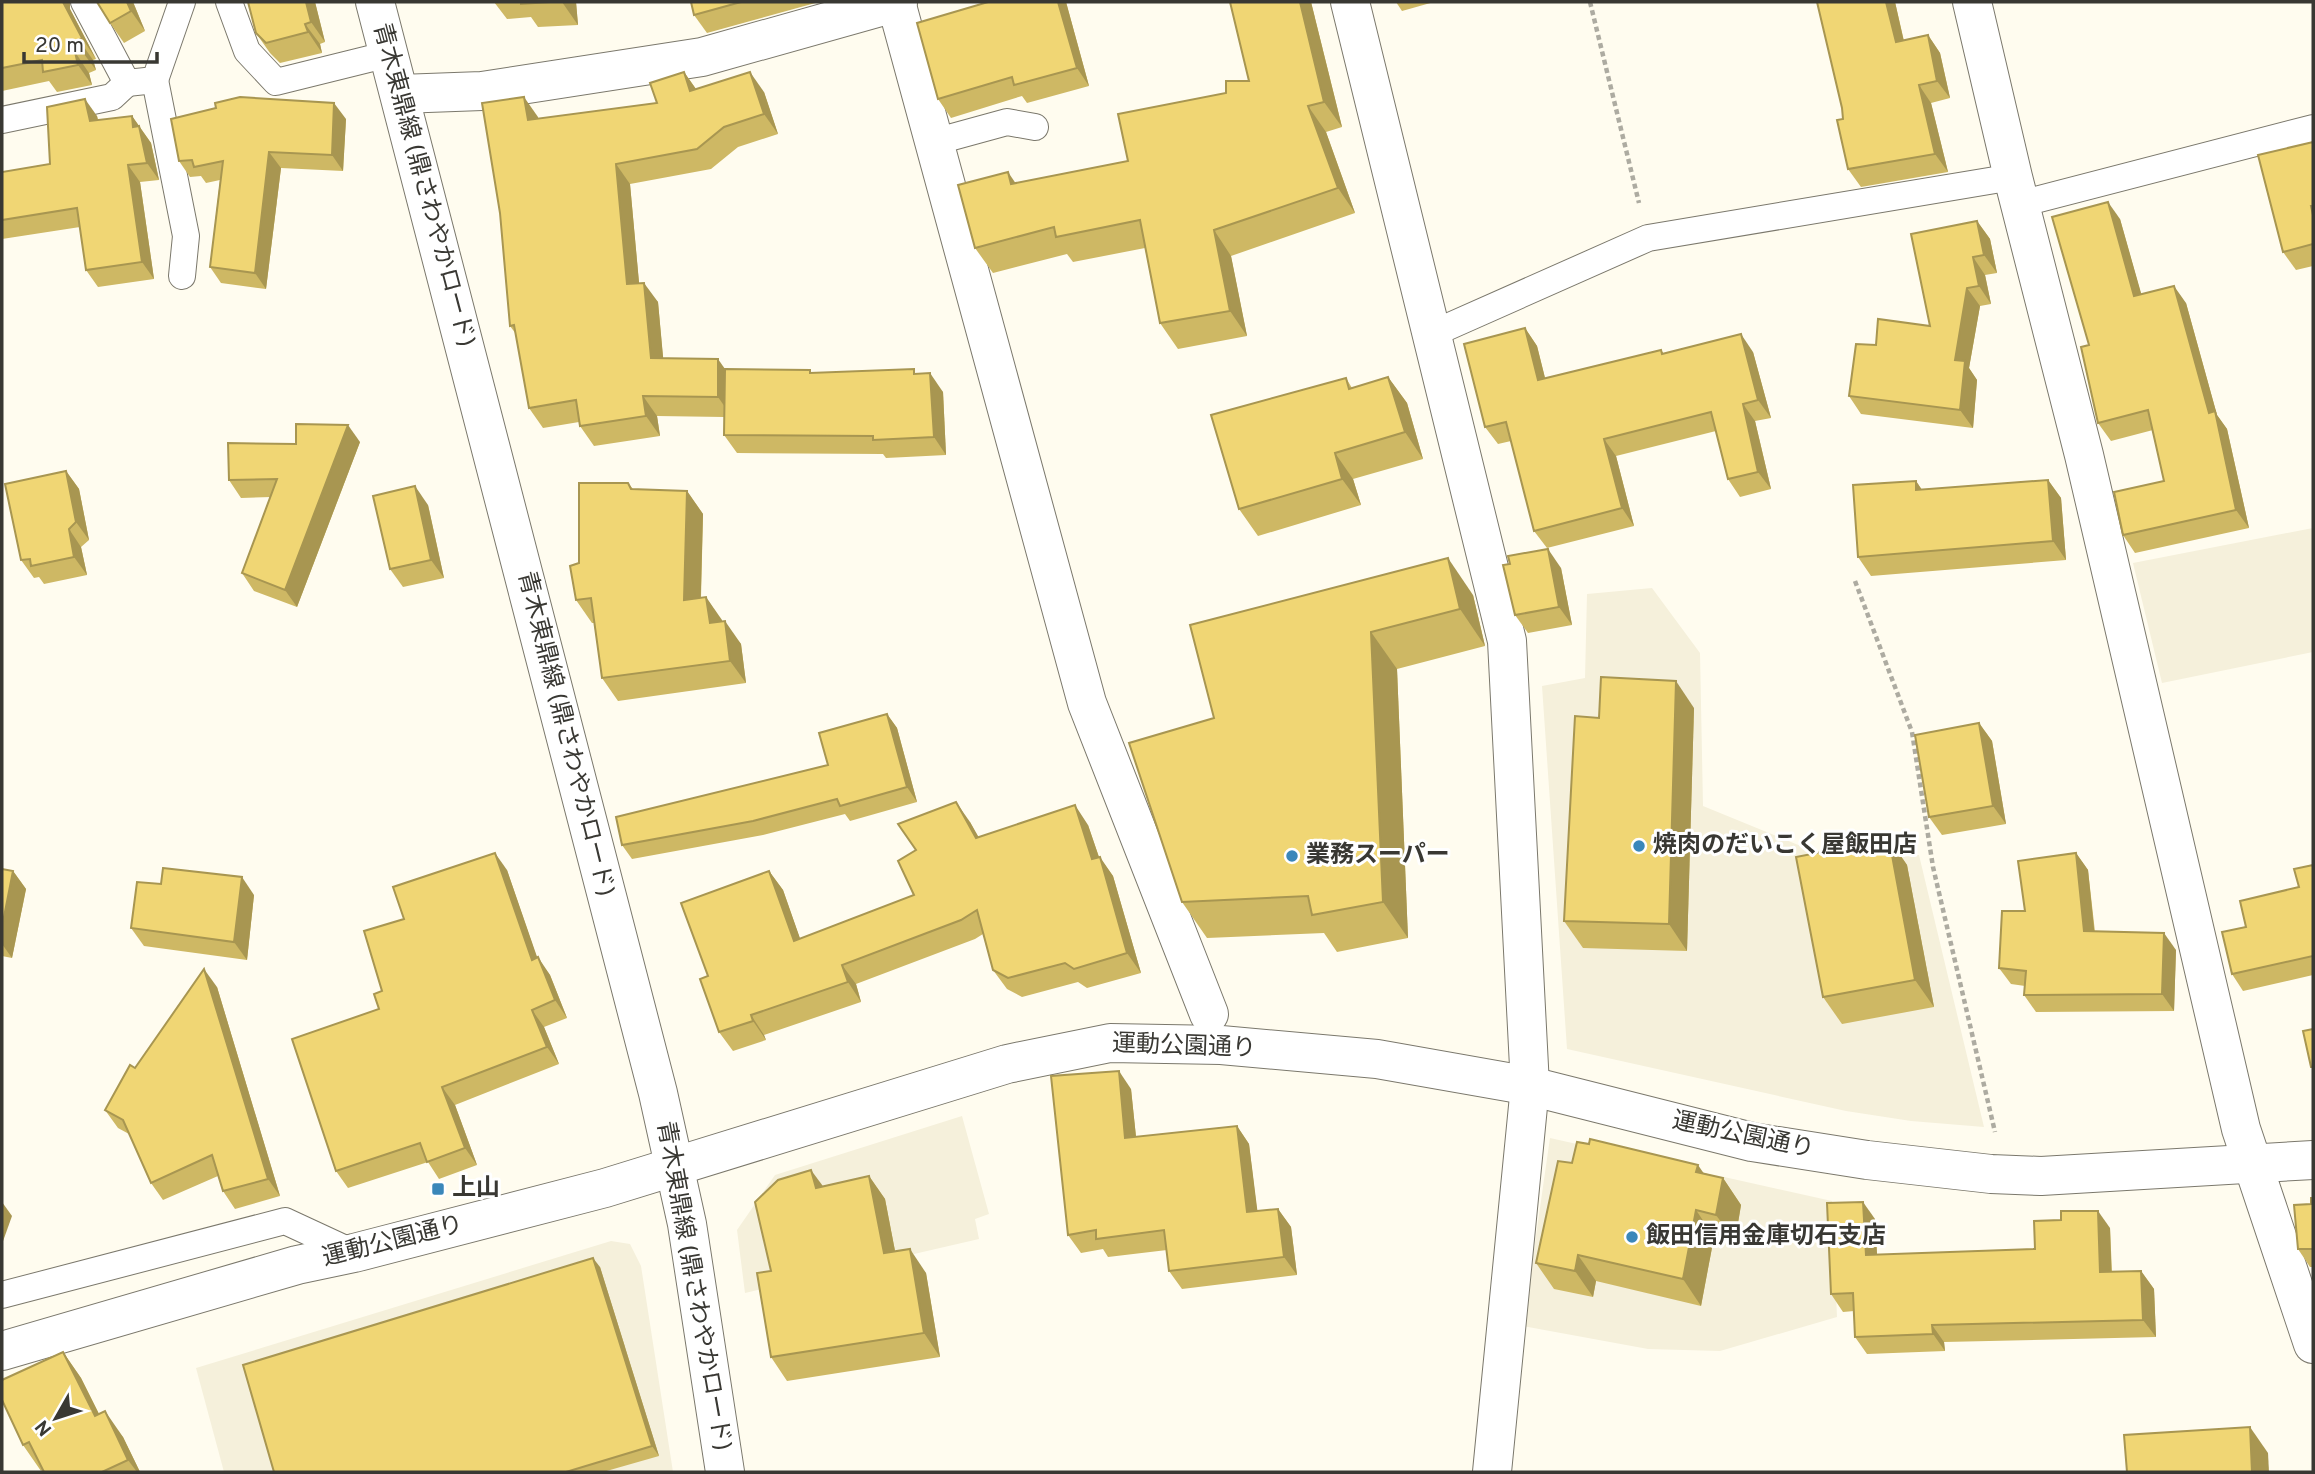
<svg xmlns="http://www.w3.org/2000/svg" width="2315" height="1474" viewBox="0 0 2315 1474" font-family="Overpass,'Noto Sans JP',sans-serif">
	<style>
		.built { fill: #f5f0db }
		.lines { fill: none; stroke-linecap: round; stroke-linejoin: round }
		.lane-casing { stroke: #7b786c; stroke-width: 28 }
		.street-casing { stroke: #7b786c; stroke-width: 40 }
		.secondary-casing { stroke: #7b786c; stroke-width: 40 }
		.path { stroke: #adaba1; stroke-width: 4.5; stroke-dasharray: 5 3.5; stroke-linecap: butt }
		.lane { stroke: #fff; stroke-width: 26 }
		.street { stroke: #fff; stroke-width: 38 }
		.secondary { stroke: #fff; stroke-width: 38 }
		.wall { fill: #ceb864 }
		.shaded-wall { fill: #a89651 }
		.building { fill: #f0d674; stroke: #a89651; stroke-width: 2 }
		.poi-dot { fill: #3a87ba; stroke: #fff; stroke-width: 2.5 }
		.labels { text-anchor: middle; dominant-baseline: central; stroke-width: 6; stroke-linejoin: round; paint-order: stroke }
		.street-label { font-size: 24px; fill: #393833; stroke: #fff }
		.poi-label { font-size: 24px; font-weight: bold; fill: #393833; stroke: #fff; text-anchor: start }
	</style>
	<rect width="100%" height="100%" fill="#fffcef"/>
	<g class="built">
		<path d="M2313 528V652L2162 683 2133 563Z"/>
		<path d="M1652 588 1700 653 1703 806 1845 864 1919 855 1984 1127 1911 1121 1846 1111 1567 1049 1542 686 1585 678 1587 594Z"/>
		<path d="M962 1116 989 1214 975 1219 979 1239 745 1293 737 1230 775 1175Z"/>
		<path d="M1550 1138 1832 1201 1837 1317 1720 1351 1648 1349 1523 1326Z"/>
		<path d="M611 1241 630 1244 641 1266 673 1472H224L196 1368Z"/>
	</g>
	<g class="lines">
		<defs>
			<g id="lane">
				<path d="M84 2 127 83 155 80 182 2"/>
				<path d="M229 2 247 51 276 82 389 54"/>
				<path d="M155 80 186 236 182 276"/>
				<path d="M2 120 112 97 127 83"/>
				<path d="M934 142 1007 122 1035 127"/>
				<path d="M2020 204 2313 128"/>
				<path d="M1434 333 1648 238 2013 177"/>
				<path d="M2 1295 285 1221 354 1253"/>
			</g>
			<g id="street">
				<path d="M896 2 1087 703 1209 1014"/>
				<path d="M1350 2 1507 641 1530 1086 1492 1472"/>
				<path d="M1972 2 2013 177 2084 455 2241 1129 2313 1344"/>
				<path d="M400 94 482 91 702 57 898 2"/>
			</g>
			<g id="secondary">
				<path d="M375 2 658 1093 687 1224 725 1472"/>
				<path d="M2 1351 297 1265 354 1253 605 1188 1007 1064 1110 1043 1221 1045 1377 1059 1530 1086 1752 1142 1867 1160 1991 1174 2041 1176 2313 1160"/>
			</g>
		</defs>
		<use href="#lane" class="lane-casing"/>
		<use href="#street" class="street-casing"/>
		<use href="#secondary" class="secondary-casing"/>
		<g class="path">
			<path d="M1590 2 1639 203"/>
			<path d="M1855 581 1912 732 1933 867 1995 1132"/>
		</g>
		<use href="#lane" class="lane"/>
		<use href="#street" class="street"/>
		<use href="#secondary" class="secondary"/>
	</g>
	<g class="wall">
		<path d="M2 2H70V9L96 59 93 60 96 70 89 73 92 85 57 92 49 81 2 91Z"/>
		<path d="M133 2 145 31 124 43 110 23Z"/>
		<path d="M248 2H315L325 42 320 44 322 53 280 63 270 53 256 33Z"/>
		<path d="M494 2H576L578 25 538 27 531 17 507 19Z"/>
		<path d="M691 2H819L707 33 694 15Z"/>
		<path d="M988 2H1066L1089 86 1027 103 1022 96 951 118 938 99Z"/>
		<path d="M1311 2 1342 127 1326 132 1355 213 1231 256 1247 336 1178 349 1160 323 1145 248 1073 262 1067 254 993 273 975 248 1016 183 1128 161 1226 93 1249 81Z"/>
		<path d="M1396 2H1434L1402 11Z"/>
		<path d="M1895 2 1904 41 1928 35 1940 53 1950 98 1931 103 1948 172 1861 187 1848 169 1842 108Z"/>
		<path d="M684 72 696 89 764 92 778 134 738 147 711 169 630 184 639 283 658 302 663 358 725 369 813 373 917 374 943 392 946 455 886 458 883 454 737 453 724 435V417L657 416 660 436 594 446 580 426 579 422 543 428 529 408 516 334 510 326 500 213 538 117V119L657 103Z"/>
		<path d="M97 116 98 120 132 116 151 143 159 180 140 182 154 279 98 287 86 270 80 227 2 239V172L50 164Z"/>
		<path d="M346 119 343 171 281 168 266 289 221 283 210 267 220 180 206 183 201 176 190 177 179 161Z"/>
		<path d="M2313 142V266L2296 270 2283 252Z"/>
		<path d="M2120 219 2141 294 2186 303 2217 415 2227 429 2249 528 2135 553 2123 535 2164 481 2153 430 2111 441 2098 423 2089 345Z"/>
		<path d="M1977 221 1990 239 1997 273 1985 275 1991 304 1980 306 1969 368 1977 380 1973 428 1861 414 1849 396 1930 326Z"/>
		<path d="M1525 328 1537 346 1545 378 1661 350 1664 354 1753 352 1771 418 1755 421 1771 489 1740 497 1728 479 1716 431 1616 456 1634 526 1547 548 1534 531 1511 441 1498 444 1485 427Z"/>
		<path d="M1388 377 1407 403 1423 459 1353 479 1361 505 1258 536 1239 509 1346 378 1352 388Z"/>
		<path d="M360 442 297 607 254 591 242 573 271 497 241 498 229 480 296 444Z"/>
		<path d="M66 471 79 489 89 540 81 547 87 575 44 584 39 577 34 578 21 560Z"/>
		<path d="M2048 480 2061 498 2066 560 1871 576 1858 557 1916 481 1922 490Z"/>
		<path d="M628 483 633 489 687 491 703 514 701 598 706 597 722 622 741 644 746 683 618 701 602 678 594 623H592L576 600Z"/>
		<path d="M428 505 444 578 403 587 390 569Z"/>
		<path d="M1510 564 1561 568 1572 625 1528 633 1515 615Z"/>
		<path d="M1473 595 1485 646 1397 669 1408 938 1337 952 1324 933 1207 938 1182 902 1214 718 1190 625Z"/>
		<path d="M1694 708 1687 951 1583 948 1564 921 1599 718Z"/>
		<path d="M887 714 897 728 917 802 850 821 845 814 763 835 632 859 622 845 828 765Z"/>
		<path d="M1979 723 1992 741 2006 824 1942 835 1929 817Z"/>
		<path d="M970 822 978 837 1088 825 1099 857 1113 876 1141 973 1087 988 1078 982 1022 997 1007 989 993 970 983 934 975 939 856 984 861 1002 764 1035 766 1040 733 1051 719 1032 708 976 769 871 783 890 800 939 914 895Z"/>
		<path d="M1889 839 1907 865 1934 1007 1842 1024 1823 997Z"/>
		<path d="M2076 853 2088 870 2095 932 2176 950 2174 1011 2036 1012 2024 995 2025 986 2011 984 1999 968 2025 911Z"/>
		<path d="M2313 865V975L2243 991 2232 974 2246 927 2299 887Z"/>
		<path d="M2 869 13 871 26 889 12 958 2 956Z"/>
		<path d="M507 870 537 958 550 975 567 1018 544 1027 559 1064 455 1105 477 1165 439 1179 428 1162 348 1188 336 1171 379 1009 382 991 404 919Z"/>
		<path d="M254 895 247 960 144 946 131 928Z"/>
		<path d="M217 987 280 1196 235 1209 223 1191 218 1176 163 1200 151 1183 129 1134 118 1128 105 1110 135 1068Z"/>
		<path d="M1131 1089 1136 1137 1237 1126 1249 1144 1257 1211 1278 1209 1291 1227 1297 1275 1182 1289 1169 1271 1167 1250 1108 1257 1103 1249 1081 1253 1068 1235Z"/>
		<path d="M1572 1163 1704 1173 1723 1178 1741 1205 1735 1241 1714 1237 1701 1306 1596 1281 1593 1297 1554 1289 1536 1263Z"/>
		<path d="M869 1176 885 1199 895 1251 926 1273 940 1357 787 1381 771 1357 823 1186Z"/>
		<path d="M2313 1198V1267H2310L2298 1249Z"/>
		<path d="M1875 1219 1877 1255 2035 1249 2110 1228 2112 1272 2141 1271 2154 1289 2156 1337 1944 1342 1945 1351 1867 1354 1855 1337 1854 1311 1843 1312 1831 1294Z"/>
		<path d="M600 1267 659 1456 603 1472H274Z"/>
		<path d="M63 1352 81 1378 99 1414 123 1437 140 1472H44L43 1470 41 1471 23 1445Z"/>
	</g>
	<g class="shaded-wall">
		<path d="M63 2H70V9L96 59 82 38Z"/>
		<path d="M127 2H133L145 31 131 11Z"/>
		<path d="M306 2H315L325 42 311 22Z"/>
		<path d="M562 2H576L578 25Z"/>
		<path d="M1058 2H1066L1089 86 1077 68Z"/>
		<path d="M1300 2H1311L1342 127 1324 102Z"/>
		<path d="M1886 2H1895L1908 60 1896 42Z"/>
		<path d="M305 24 320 44 322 53 308 32Z"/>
		<path d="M1928 35 1940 53 1950 98 1937 81Z"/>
		<path d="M79 40 93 60 96 70 81 50Z"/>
		<path d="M75 52 89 73 92 85 78 65Z"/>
		<path d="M684 72 698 92 690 91Z"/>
		<path d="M750 72 764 92 778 134 764 114Z"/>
		<path d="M1919 85 1931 103 1948 172 1935 154Z"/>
		<path d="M524 97 538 117 542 140 528 120Z"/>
		<path d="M85 99 97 116 102 138 90 121Z"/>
		<path d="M334 103 346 119 343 171 332 155Z"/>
		<path d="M1308 106 1326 132 1355 213 1338 188Z"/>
		<path d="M132 116 151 143 159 180 147 163 133 127Z"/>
		<path d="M269 152 281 168 266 289 255 273Z"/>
		<path d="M616 164 630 184 641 304 627 284Z"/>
		<path d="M128 165 140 182 154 279 142 262Z"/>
		<path d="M1008 172 1025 197 1011 184Z"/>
		<path d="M2108 202 2120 219 2147 314 2134 296Z"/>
		<path d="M1977 221 1990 239 1997 273 1984 255Z"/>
		<path d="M1214 230 1231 256 1247 336 1230 311Z"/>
		<path d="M1973 257 1985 275 1991 304 1979 286Z"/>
		<path d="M644 283 658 302 665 378 651 358Z"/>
		<path d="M2174 286 2186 303 2217 415 2227 429 2249 528 2236 510Z"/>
		<path d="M1967 288 1980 306 1969 368 1977 380 1973 428 1960 410 1955 360Z"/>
		<path d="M1525 328 1537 346 1550 398 1538 380Z"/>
		<path d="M1741 334 1753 352 1771 418 1758 400Z"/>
		<path d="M718 359 732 379V417L718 397Z"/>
		<path d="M930 373 943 392 946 455 934 437Z"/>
		<path d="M1388 377 1407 403 1423 459 1405 432Z"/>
		<path d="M643 396 657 416 660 436 646 416Z"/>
		<path d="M1743 404 1755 421 1771 489 1758 472Z"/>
		<path d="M348 425 360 442 297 607 285 590Z"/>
		<path d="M1604 439 1616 456 1634 526 1622 508Z"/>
		<path d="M1335 453 1353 479 1361 505 1342 479Z"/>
		<path d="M66 471 79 489 89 540 76 522Z"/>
		<path d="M2048 480 2061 498 2066 560 2053 541Z"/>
		<path d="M1916 481 1928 499 1916 490Z"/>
		<path d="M415 486 428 505 444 578 431 560Z"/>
		<path d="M687 491 703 514 700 623 684 600Z"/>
		<path d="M69 529 81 547 87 575 74 557Z"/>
		<path d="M1548 549 1561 568 1572 625 1559 607Z"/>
		<path d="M1448 558 1473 595 1485 646 1460 609Z"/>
		<path d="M706 597 722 620 726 646 710 623Z"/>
		<path d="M725 621 741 644 746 683 730 661Z"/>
		<path d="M1371 632 1397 669 1408 938 1383 902Z"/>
		<path d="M1676 681 1694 708 1687 951 1669 924Z"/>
		<path d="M887 714 897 728 917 802 907 787Z"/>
		<path d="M1979 723 1992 741 2006 824 1993 806Z"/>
		<path d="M956 802 970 822 990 857 976 838Z"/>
		<path d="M1075 805 1088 825 1106 878 1100 857 1113 876 1141 973 1127 953 1092 859Z"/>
		<path d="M1889 839 1907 865 1934 1007 1915 980Z"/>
		<path d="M495 853 507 870 544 977 532 960Z"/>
		<path d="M2076 853 2088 870 2096 948 2084 931Z"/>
		<path d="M13 871 26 889 12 958 2 944V927Z"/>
		<path d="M769 871 783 890 808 961 794 941Z"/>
		<path d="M242 877 254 895 247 960 234 942Z"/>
		<path d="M2164 933 2176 950 2174 1011 2162 994Z"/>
		<path d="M538 957 550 975 567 1018 555 1000Z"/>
		<path d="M842 965 856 984 861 1002 848 982Z"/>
		<path d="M204 969 217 987 280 1196 268 1179Z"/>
		<path d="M532 1010 544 1027 559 1064 547 1047Z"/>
		<path d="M751 1015 764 1035 766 1040 753 1021Z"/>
		<path d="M1119 1071 1131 1089 1138 1156 1125 1138Z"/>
		<path d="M442 1087 455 1105 477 1165 465 1148Z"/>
		<path d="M1237 1126 1249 1144 1260 1231 1247 1212Z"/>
		<path d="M1698 1165 1716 1191 1696 1172Z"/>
		<path d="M811 1170 828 1193 816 1188Z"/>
		<path d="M869 1176 885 1199 900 1277 884 1253Z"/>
		<path d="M1723 1178 1741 1205 1735 1241 1716 1215Z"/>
		<path d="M2 1202 12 1216 2 1244Z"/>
		<path d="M1863 1202 1875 1219 1878 1272 1866 1255Z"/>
		<path d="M1278 1209 1291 1227 1297 1275 1284 1257Z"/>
		<path d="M1696 1210 1714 1237 1701 1306 1683 1279Z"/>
		<path d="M2098 1211 2110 1228 2112 1289 2100 1272Z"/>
		<path d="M910 1249 926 1273 940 1357 924 1333Z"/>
		<path d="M1578 1255 1596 1281 1593 1297 1575 1271Z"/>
		<path d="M593 1258 600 1267 659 1456 652 1446Z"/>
		<path d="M2141 1271 2154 1289 2156 1337 2143 1320Z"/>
		<path d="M1932 1325 1944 1342 1945 1351 1933 1334Z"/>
		<path d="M63 1352 81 1378 113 1442 95 1416Z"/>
		<path d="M105 1411 123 1437 140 1472H137L128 1460Z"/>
		<path d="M2250 1427 2268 1453 2269 1472H2252Z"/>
	</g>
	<g class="building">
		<path d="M2 2H63L82 38 79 40 81 50 75 52 78 65 43 72 42 60 2 68Z"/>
		<path d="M97 2H127L131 11 110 23Z"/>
		<path d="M248 2H306L311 22 305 24 308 32 266 43 256 33Z"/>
		<path d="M521 2H550L521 4Z"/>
		<path d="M691 2H741L694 15Z"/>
		<path d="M988 2H1058L1077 68 1014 85 1012 77 938 99 917 23Z"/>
		<path d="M1230 2H1300L1324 102 1308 106 1338 188 1214 230 1230 311 1160 323 1140 220 1056 237 1054 227 975 248 958 185 1008 172 1011 184 1128 161 1118 114 1226 93V81H1249Z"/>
		<path d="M1817 2H1886L1896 42 1928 35 1937 81 1919 85 1935 154 1848 169 1837 120 1843 119 1842 108Z"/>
		<path d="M684 72 690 91 750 72 764 114 724 127 697 149 616 164 627 284 644 283 651 358 718 359V397L643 396 646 416 580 426 576 400 529 408 514 325 510 326 500 213 482 103 524 97 528 120 657 103 650 83Z"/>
		<path d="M240 97 334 103 332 155 269 152 255 273 210 267 223 161 194 167 192 160 179 161 171 119 216 108 215 103Z"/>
		<path d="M85 99 90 121 132 116 133 127 139 126 147 163 128 165 142 262 86 270 77 208 2 220V172L50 164 47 107Z"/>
		<path d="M2313 142V206H2311L2313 215V244L2283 252 2258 155Z"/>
		<path d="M2108 202 2134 296 2174 286 2209 413 2215 411 2236 510 2123 535 2114 492 2164 481 2148 410 2098 423 2081 347 2089 345 2052 217Z"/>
		<path d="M1977 221 1984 255 1973 257 1979 286 1967 288 1955 360 1965 361 1960 410 1849 396 1856 344 1876 345 1878 319 1930 326 1911 234Z"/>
		<path d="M1525 328 1538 380 1661 350 1662 354 1741 334 1758 400 1743 404 1758 472 1728 479 1711 412 1604 439 1622 508 1534 531 1506 422 1485 427 1464 344Z"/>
		<path d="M725 369 810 370V373L914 369V374L930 373 934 437 873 440V436L724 435Z"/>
		<path d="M1388 377 1405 432 1335 453 1342 479 1239 509 1211 415 1346 378 1349 389Z"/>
		<path d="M296 424 348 425 285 590 242 573 277 479 229 480 228 443 296 444Z"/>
		<path d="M66 471 76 522 69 529 74 557 31 566 30 559 21 560 5 484Z"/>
		<path d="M2048 480 2053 541 1858 557 1853 485 1916 481V490Z"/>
		<path d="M579 483H628L631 489 687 491 684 600 706 597 710 623 725 621 730 661 602 678 591 598 576 600 570 566 579 563Z"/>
		<path d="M415 486 431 560 390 569 373 496Z"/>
		<path d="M1548 549 1559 607 1515 615 1503 565 1510 564 1508 556Z"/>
		<path d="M1448 558 1460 609 1371 632 1383 902 1312 915 1308 896 1182 902 1129 743 1214 718 1190 625Z"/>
		<path d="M1601 677 1676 681 1669 924 1564 921 1575 716 1599 718Z"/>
		<path d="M887 714 907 787 840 806 837 799 753 821 622 845 616 817 828 765 819 733Z"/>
		<path d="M1979 723 1993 806 1929 817 1915 735Z"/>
		<path d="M956 802 976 838 1075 805 1092 859 1100 857 1127 953 1074 969 1065 963 1008 978 993 970 977 910 961 920 842 965 848 982 751 1015 753 1021 719 1032 700 979 708 976 681 903 769 871 794 941 914 895 898 861 916 850 898 824Z"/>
		<path d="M1889 839 1915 980 1823 997 1796 857Z"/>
		<path d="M495 853 532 960 538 957 555 1000 532 1010 547 1047 442 1087 465 1148 427 1162 420 1143 336 1171 292 1039 379 1009 374 994 382 991 364 931 404 919 393 887Z"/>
		<path d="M2076 853 2084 931 2164 933 2162 994 2024 995 2026 971 1999 968 2002 911H2025L2018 861Z"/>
		<path d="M2313 865V956L2232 974 2222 932 2246 927 2240 901 2299 887 2294 869Z"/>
		<path d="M163 868 242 877 234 942 131 928 137 882 161 884Z"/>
		<path d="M2 869 13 871 2 927Z"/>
		<path d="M204 969 268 1179 223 1191 212 1155 151 1183 123 1120 105 1110 130 1065 135 1068Z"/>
		<path d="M2313 1029V1067H2311L2303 1031Z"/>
		<path d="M1119 1071 1125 1138 1237 1126 1247 1212 1278 1209 1284 1257 1169 1271 1164 1230 1096 1239V1230L1068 1235 1051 1076Z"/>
		<path d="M1590 1139 1698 1165 1696 1172 1723 1178 1716 1215 1696 1210 1683 1279 1578 1255 1575 1271 1536 1263 1558 1161 1572 1163 1577 1142 1589 1144Z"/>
		<path d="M811 1170 816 1188 869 1176 884 1253 910 1249 924 1333 771 1357 757 1273 771 1271 755 1202 778 1180Z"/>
		<path d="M2311 1198H2313V1249H2298L2294 1205 2311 1204Z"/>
		<path d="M1863 1202 1866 1255 2035 1249 2034 1221 2061 1220V1211H2098L2100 1272 2141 1271 2143 1320 1932 1325 1933 1334 1855 1337 1853 1293 1831 1294 1827 1203Z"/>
		<path d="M593 1258 652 1446 566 1472H274L243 1365Z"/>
		<path d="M63 1352 95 1416 105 1411 128 1460 102 1472H44L29 1442 23 1445 2 1400V1380Z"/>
		<path d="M2250 1427 2252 1472H2127L2124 1435Z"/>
	</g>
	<g class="poi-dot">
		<circle cx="1639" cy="846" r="7"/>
		<circle cx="1292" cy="856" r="7"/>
		<rect x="431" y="1182" width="14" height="14" rx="3.5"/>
		<circle cx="1632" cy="1237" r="7"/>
	</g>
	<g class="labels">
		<g class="street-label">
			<text transform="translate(423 185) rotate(75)">青木東鼎線 (鼎さわやかロード)</text>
			<text transform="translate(565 734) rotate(76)">青木東鼎線 (鼎さわやかロード)</text>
			<text transform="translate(1184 1047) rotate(2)">運動公園通り</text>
			<text transform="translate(1743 1136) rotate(12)">運動公園通り</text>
			<text transform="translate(393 1242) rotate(-14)">運動公園通り</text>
			<text transform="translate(693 1286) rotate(80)">青木東鼎線 (鼎さわやかロード)</text>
		</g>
		<g class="poi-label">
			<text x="1653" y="846">焼肉のだいこく屋飯田店</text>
			<text x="1306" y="856">業務スーパー</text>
			<text x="452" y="1189">上山</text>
			<text x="1646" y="1237">飯田信用金庫切石支店</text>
		</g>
	</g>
	<rect width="2315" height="1474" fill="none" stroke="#393833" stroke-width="7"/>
	<g transform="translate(56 1418) rotate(231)" stroke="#ffffff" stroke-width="5" paint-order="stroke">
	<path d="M0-5L12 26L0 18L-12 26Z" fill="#393833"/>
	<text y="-10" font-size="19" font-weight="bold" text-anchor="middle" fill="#393833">N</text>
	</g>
	<path d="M24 52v10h133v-10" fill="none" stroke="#393833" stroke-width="3.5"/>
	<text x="35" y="52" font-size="21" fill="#393833" stroke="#ffffff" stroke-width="5" paint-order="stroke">20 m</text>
</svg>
